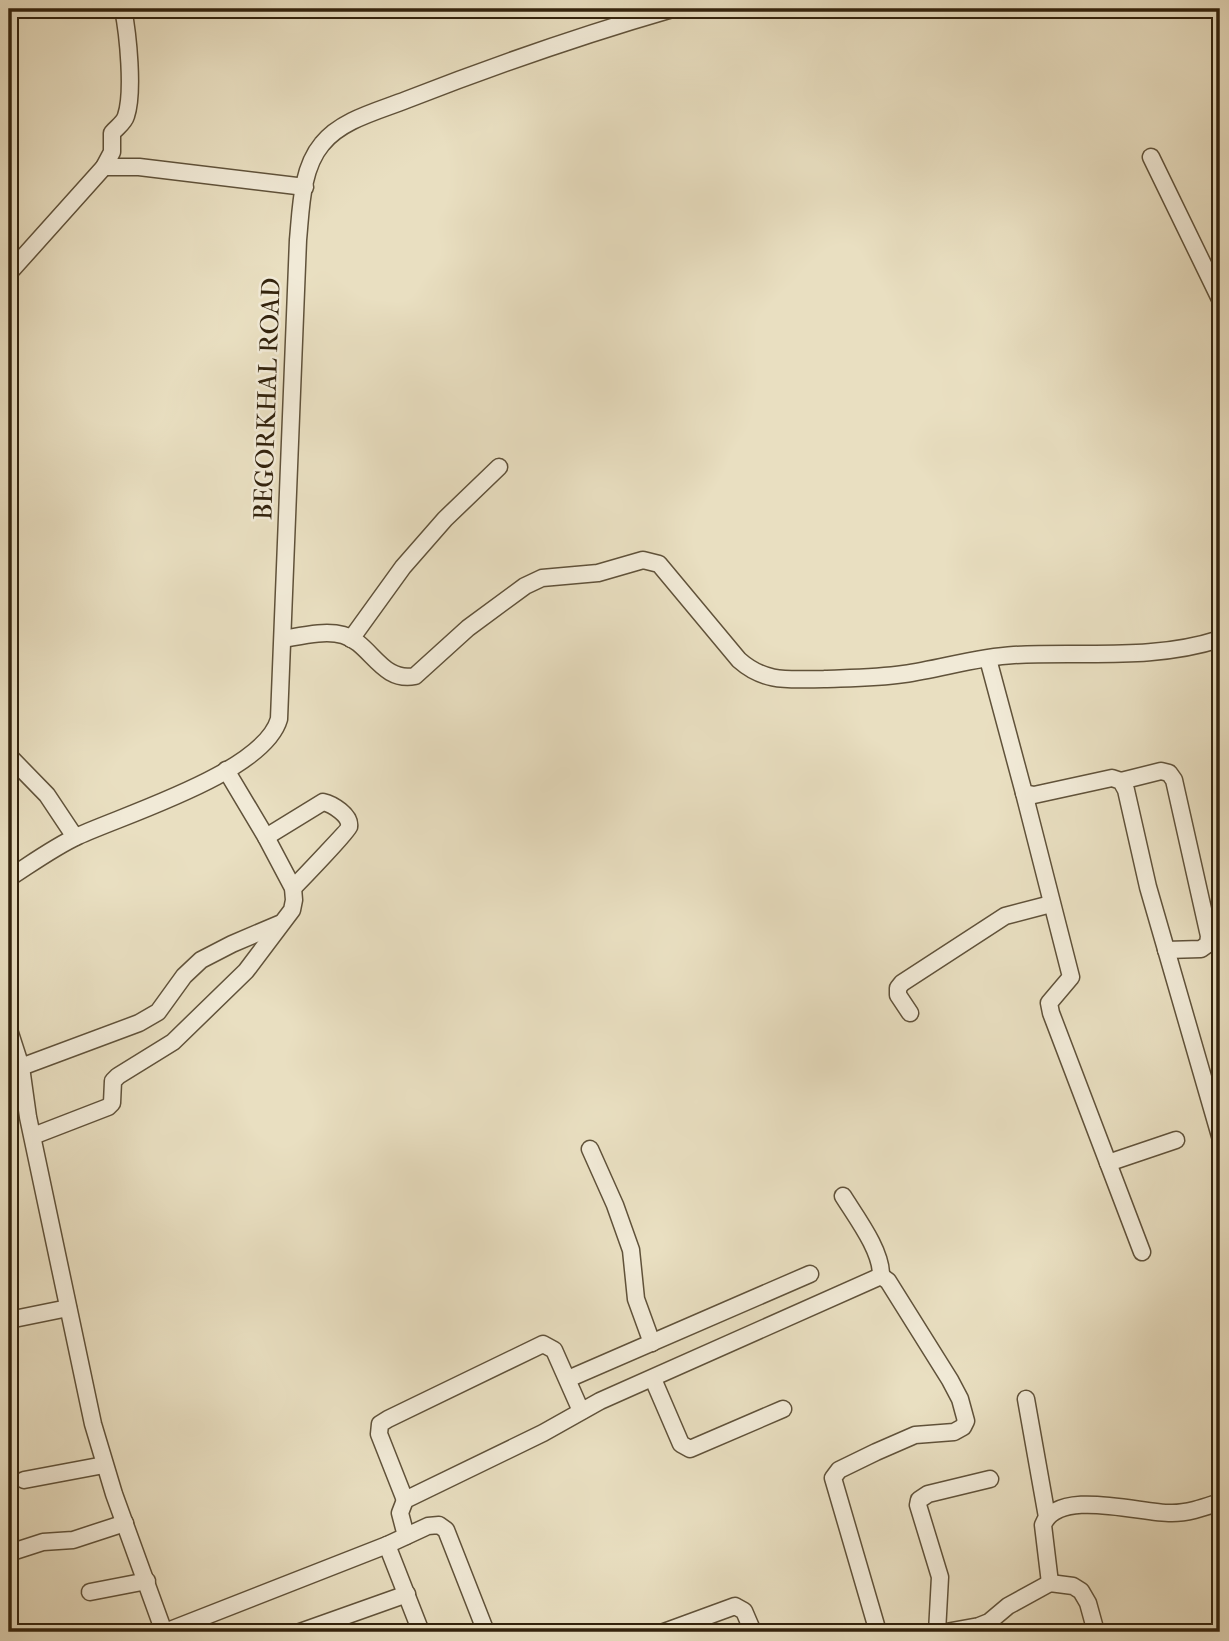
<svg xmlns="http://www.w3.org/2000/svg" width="1229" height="1641" viewBox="0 0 1229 1641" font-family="'IM FELL French Canon',serif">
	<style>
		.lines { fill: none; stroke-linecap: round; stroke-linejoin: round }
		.minor-casing { stroke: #60523a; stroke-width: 19 }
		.minor { stroke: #f1ead7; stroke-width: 16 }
		.labels { text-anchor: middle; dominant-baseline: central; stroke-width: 5; stroke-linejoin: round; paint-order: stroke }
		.street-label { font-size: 26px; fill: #33230d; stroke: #f1ead7 }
	</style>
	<rect width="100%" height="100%" fill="#e9dfc1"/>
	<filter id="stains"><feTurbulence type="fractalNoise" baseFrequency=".00286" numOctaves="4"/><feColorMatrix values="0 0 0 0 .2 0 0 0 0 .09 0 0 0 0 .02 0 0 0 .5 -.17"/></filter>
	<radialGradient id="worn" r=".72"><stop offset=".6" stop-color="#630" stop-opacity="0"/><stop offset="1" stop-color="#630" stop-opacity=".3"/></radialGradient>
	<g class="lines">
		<defs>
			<g id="minor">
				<path d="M1151 157 1220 299"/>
				<path d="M104 167H139L305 187"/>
				<path d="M9 273 104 167 112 152V133C117 127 124 123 126 116 134 92 128 34 123 9"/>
				<path d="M283 639C301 636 325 630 343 635 371 643 381 683 415 676L468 628 525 586 542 578 598 573 643 560 659 564 739 660C766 684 791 679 824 679 851 678 877 678 904 674 940 669 977 657 1014 655 1084 651 1152 661 1220 639"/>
				<path d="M351 639 403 567 445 519 499 467"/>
				<path d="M988 659 1024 793 1034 795 1112 778 1121 781 1126 790 1148 887 1220 1136"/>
				<path d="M9 756 47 795 75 837"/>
				<path d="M1121 781 1161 771 1169 773 1174 780 1209 936 1208 944 1201 949 1166 950"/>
				<path d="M1024 793 1071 977 1049 1003 1051 1013 1142 1252"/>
				<path d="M266 837 323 802C332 804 351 815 349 827 348 831 301 880 293 888"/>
				<path d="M9 878C31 864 54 847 78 836 126 814 264 772 279 719L298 240C301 209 301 169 322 144 341 120 378 111 406 100 493 66 582 35 672 9"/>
				<path d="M910 1013 898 995V988L902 983 1005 916 1051 904"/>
				<path d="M9 1030 21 1067 28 1117 93 1424 114 1494 164 1632"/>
				<path d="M21 1067 139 1023 158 1012 184 976 201 960 232 944 279 924"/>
				<path d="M33 1136 108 1107 112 1103 113 1081 118 1076 173 1042 246 971 292 910 294 900 293 888 266 837 226 770"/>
				<path d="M590 1149 615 1205 631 1250 636 1299 652 1343"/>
				<path d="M1108 1163 1176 1140"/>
				<path d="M843 1196C856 1217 882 1251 881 1276"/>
				<path d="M9 1320 68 1308"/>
				<path d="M568 1379 810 1274"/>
				<path d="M653 1379 681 1444 690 1449 783 1409"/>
				<path d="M1026 1399 1047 1517"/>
				<path d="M24 1480 104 1465"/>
				<path d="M405 1500 379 1434 380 1424 388 1419 543 1344 554 1350 581 1411"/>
				<path d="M406 1536 400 1513 405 1500 543 1433 600 1401 881 1276 888 1281 950 1380 960 1399 966 1421 963 1427 954 1432 915 1435 876 1452 839 1470 833 1478 878 1632"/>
				<path d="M387 1545 421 1632"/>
				<path d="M9 1553 43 1542 73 1540 125 1523"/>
				<path d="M1050 1583 1043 1525C1058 1487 1142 1514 1172 1513 1189 1513 1205 1507 1220 1502"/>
				<path d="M90 1592 147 1581"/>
				<path d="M165 1632 387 1545 428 1526 439 1525 446 1530 486 1632"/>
				<path d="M300 1632 407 1594"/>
				<path d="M664 1632 735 1606 744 1611 753 1632"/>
				<path d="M937 1632 940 1577 918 1505 919 1500 928 1494 990 1479"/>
				<path d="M946 1632 979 1626 989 1622 1008 1606 1050 1583 1073 1586 1081 1591 1088 1603 1096 1632"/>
			</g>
		</defs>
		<use href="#minor" class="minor-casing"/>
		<use href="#minor" class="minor"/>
	</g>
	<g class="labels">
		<g class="street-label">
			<text transform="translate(267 399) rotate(-88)">BEGORKHAL ROAD</text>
		</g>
	</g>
	<rect width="1229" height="1641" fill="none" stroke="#e9dfc1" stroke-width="35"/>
	<rect x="10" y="10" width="1208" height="1620" fill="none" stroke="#33230d" stroke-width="3.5"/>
	<rect x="18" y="18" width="1194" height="1606" fill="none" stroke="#33230d" stroke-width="2"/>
	<rect width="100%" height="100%" filter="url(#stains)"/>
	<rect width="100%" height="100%" fill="url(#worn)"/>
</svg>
